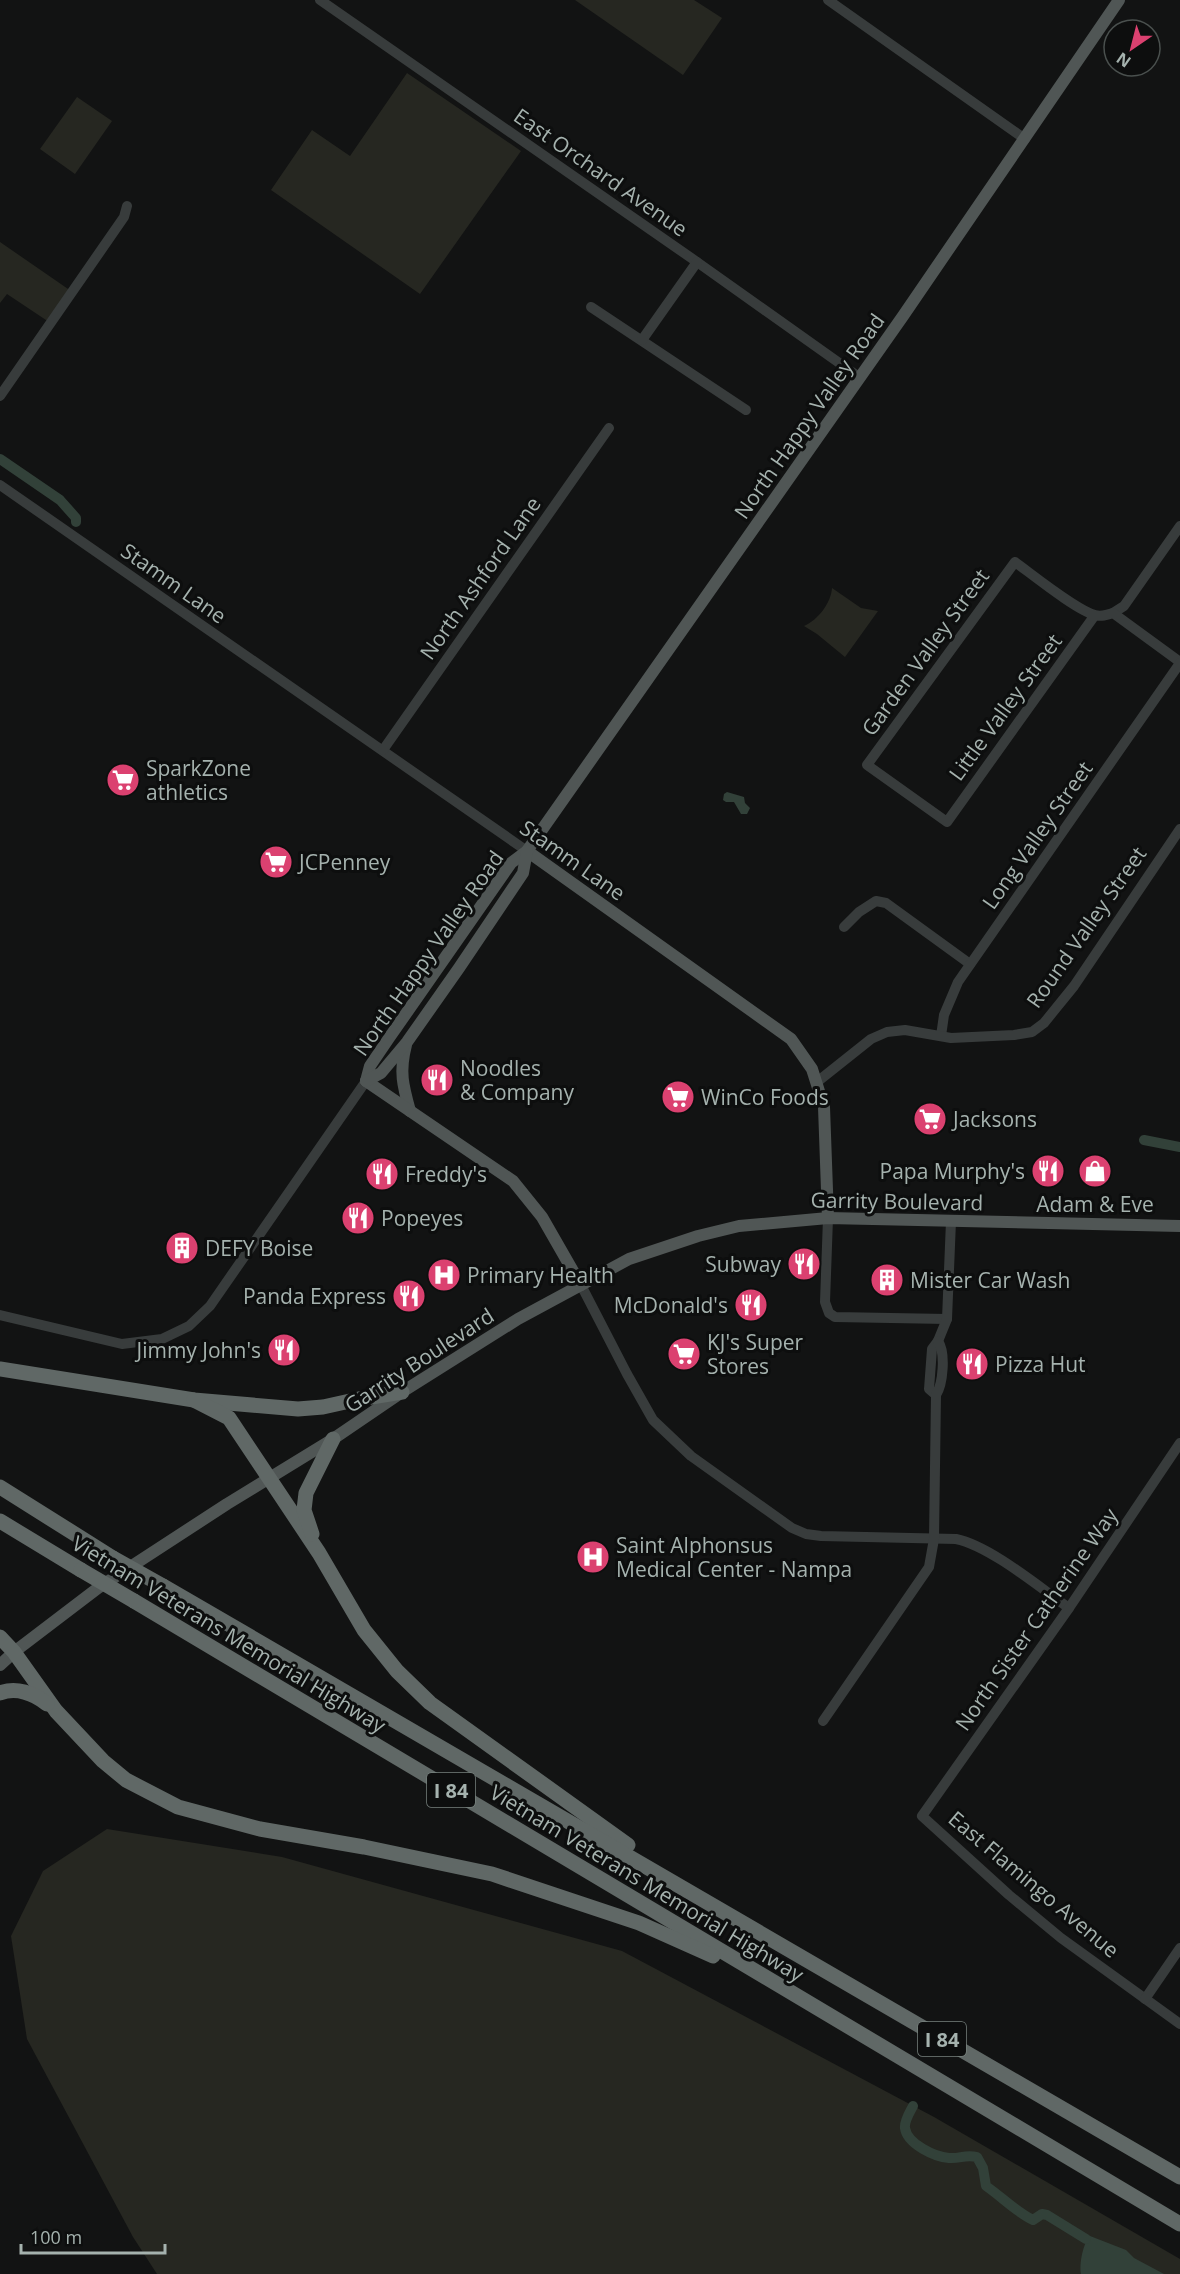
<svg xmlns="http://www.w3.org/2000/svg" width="1180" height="2274" viewBox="0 0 1180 2274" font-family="'Open Sans',sans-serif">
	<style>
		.green { fill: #262721 }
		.water { fill: #324139 }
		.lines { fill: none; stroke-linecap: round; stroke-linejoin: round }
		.canal { stroke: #324139; stroke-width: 10 }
		.minor { stroke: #383c3c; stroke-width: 10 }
		.major { stroke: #505655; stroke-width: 12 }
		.highway { stroke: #606866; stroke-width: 15 }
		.highway-bridge { stroke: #606866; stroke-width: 15 }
		.labels { text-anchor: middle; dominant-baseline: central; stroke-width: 6; stroke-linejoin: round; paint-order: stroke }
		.shield { fill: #0d0e0e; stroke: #77817e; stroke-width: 1.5 }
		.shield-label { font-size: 20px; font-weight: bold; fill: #a5b2ae }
		.street-label { font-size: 21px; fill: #a5b2ae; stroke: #0d0e0e }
		.poi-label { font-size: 21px; fill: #a5b2ae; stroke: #0d0e0e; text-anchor: start }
	</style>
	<rect width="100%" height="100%" fill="#121313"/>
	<g class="green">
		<path d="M575 0H694L722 18 683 75Z"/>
		<path d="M407 73 521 151 420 294 271 190 312 130 350 156Z"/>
		<path d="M77 97 112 121 75 174 40 149Z"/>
		<path d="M0 242 71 291 49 322 7 294 0 303Z"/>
		<path d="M832 588 861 608 878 611 845 657 817 634 804 626C818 620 831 603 832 588Z"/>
		<path d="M107 1829 282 1857 622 1951 934 2117 1180 2259V2274H157L133 2237 27 2039 11 1936 43 1871Z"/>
	</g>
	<g class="water">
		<path d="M727 792 744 797 745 803 750 808 747 814H741L734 802H726L723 800 724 794Z"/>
		<path d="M1090 2236 1126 2250 1134 2258 1164 2274H1081C1079 2264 1083 2243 1090 2236Z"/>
	</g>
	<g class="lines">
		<g class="canal">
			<path d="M0 459 60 500 76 518V522"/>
			<path d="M1144 1140 1180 1147"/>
			<path d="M913 2106C910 2112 904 2121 905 2128 907 2144 935 2157 949 2158 960 2159 965 2154 977 2157L983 2168 986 2186C1002 2197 1016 2212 1033 2220L1042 2214 1047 2215 1086 2239"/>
		</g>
		<g class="minor">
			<path d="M320 0 697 262 859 377"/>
			<path d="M828 0 1025 139"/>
			<path d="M591 307 746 410"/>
			<path d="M642 340 697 262"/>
			<path d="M0 396 124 217 127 206"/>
			<path d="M0 485 527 851"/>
			<path d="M1113 613 1124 606 1180 526"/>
			<path d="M1095 615 947 822 867 765 1015 562C1033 575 1076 610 1095 615 1101 617 1107 615 1113 613L1180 662"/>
			<path d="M383 750 609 428"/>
			<path d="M844 927 859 912 876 901 886 903 970 964"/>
			<path d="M941 1036 944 1015 958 982 1180 663"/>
			<path d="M817 1082 871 1039 887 1032 905 1030 951 1038 1014 1035 1032 1032 1044 1023 1074 986 1180 829"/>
			<path d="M828 1218 825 1302 829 1313 835 1317 947 1319"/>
			<path d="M581 1285 627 1374 653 1420 691 1456 792 1528 806 1534 821 1536 956 1539C990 1546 1039 1587 1069 1608"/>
			<path d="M0 1315 122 1344 162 1339 189 1326 210 1306 366 1081"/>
			<path d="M936 1395 929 1389 932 1349 938 1341 947 1319 951 1221"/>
			<path d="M1180 1443 1069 1608 922 1816 1009 1895 1061 1938 1180 2024"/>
			<path d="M823 1721 929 1567 934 1539 936 1395C943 1384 946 1353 938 1341"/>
			<path d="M1145 1999 1180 1948"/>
		</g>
		<g class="major">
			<path d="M527 851 791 1039 812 1069 824 1107 828 1218"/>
			<path d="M406 1045C399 1072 403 1086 410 1111"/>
			<path d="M366 1081 370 1066 389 1038 511 863 527 851 903 316 1119 0"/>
			<path d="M366 1081 513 1181 542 1217 581 1285"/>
			<path d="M366 1081 381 1073 407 1042 459 968 523 873 527 851"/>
			<path d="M0 1665 14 1652 98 1588 227 1504 333 1439 402 1392 518 1319 629 1259 698 1236 739 1226 828 1218 1180 1226"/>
		</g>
		<g class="highway">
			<path d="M0 1369 194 1400 298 1409 323 1407 359 1399 402 1392"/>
			<path d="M194 1400 229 1418 319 1553 364 1630 397 1671 430 1703 628 1845"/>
			<path d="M0 1487 113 1558"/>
			<path d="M0 1521 81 1570"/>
			<path d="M312 1534 304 1510 306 1493 333 1439"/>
			<path d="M163 1586 1180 2177"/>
			<path d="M134 1601 1180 2224"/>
			<path d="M0 1637 14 1652 56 1711 103 1761 126 1780 178 1807 260 1829 364 1847 492 1874 639 1923 713 1956"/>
			<path d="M0 1693C16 1687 34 1693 47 1704"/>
		</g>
		<g class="highway-bridge">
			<path d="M113 1558 163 1586"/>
			<path d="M81 1570 134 1601"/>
		</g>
	</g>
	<defs>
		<symbol id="supermarket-disc" viewBox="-11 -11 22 22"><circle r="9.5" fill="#db4170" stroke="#0d0e0e"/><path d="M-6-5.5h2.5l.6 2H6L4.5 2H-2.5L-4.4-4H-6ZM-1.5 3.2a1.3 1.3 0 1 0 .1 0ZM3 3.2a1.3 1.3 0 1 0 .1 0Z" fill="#fff"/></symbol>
		<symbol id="restaurant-disc" viewBox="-11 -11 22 22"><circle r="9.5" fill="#db4170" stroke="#0d0e0e"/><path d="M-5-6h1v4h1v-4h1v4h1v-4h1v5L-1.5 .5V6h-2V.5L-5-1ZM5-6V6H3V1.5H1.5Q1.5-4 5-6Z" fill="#fff"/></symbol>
		<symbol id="shop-disc" viewBox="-11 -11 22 22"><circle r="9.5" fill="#db4170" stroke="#0d0e0e"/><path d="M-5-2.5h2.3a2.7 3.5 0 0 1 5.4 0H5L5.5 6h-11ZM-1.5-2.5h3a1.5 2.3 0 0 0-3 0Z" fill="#fff"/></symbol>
		<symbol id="building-disc" viewBox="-11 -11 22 22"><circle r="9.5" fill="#db4170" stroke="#0d0e0e"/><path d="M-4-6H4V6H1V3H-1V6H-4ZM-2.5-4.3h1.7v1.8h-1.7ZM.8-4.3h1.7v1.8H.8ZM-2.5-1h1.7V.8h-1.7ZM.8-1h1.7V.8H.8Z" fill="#fff"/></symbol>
		<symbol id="hospital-disc" viewBox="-11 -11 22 22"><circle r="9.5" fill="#db4170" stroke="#0d0e0e"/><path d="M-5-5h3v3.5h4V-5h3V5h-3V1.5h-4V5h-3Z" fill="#fff"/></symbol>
	</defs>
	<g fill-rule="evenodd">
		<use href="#supermarket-disc" x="104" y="761" width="38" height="38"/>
		<use href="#supermarket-disc" x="257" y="843" width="38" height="38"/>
		<use href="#restaurant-disc" x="418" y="1061" width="38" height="38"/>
		<use href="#supermarket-disc" x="659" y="1078" width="38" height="38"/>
		<use href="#supermarket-disc" x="911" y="1100" width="38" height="38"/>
		<use href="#restaurant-disc" x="1029" y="1152" width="38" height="38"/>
		<use href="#shop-disc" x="1076" y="1152" width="38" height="38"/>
		<use href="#restaurant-disc" x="363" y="1155" width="38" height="38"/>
		<use href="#restaurant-disc" x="339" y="1199" width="38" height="38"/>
		<use href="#building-disc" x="163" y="1229" width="38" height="38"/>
		<use href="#restaurant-disc" x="785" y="1245" width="38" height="38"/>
		<use href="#hospital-disc" x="425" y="1256" width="38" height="38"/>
		<use href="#building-disc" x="868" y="1261" width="38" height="38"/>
		<use href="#restaurant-disc" x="390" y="1277" width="38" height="38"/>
		<use href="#restaurant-disc" x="732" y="1286" width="38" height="38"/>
		<use href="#restaurant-disc" x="265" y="1331" width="38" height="38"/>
		<use href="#supermarket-disc" x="665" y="1335" width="38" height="38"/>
		<use href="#restaurant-disc" x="953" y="1345" width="38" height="38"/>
		<use href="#hospital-disc" x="574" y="1538" width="38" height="38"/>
	</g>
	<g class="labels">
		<g class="shield">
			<rect x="427" y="1773" width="48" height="34" rx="4.5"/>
			<rect x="918" y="2022" width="48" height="34" rx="4.5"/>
		</g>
		<g class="shield-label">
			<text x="451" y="1790">I 84</text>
			<text x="942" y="2039">I 84</text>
		</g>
		<g class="street-label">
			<text transform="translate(601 172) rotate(35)">East Orchard Avenue</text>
			<text transform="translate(809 416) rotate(-55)">North Happy Valley Road</text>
			<text transform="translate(480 578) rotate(-55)">North Ashford Lane</text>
			<text transform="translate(174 583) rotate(35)">Stamm Lane</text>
			<text transform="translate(925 652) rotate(-54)">Garden Valley Street</text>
			<text transform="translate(1005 707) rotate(-54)">Little Valley Street</text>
			<text transform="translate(1037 835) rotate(-55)">Long Valley Street</text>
			<text transform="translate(573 860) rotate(35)">Stamm Lane</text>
			<text transform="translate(1086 927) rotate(-55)">Round Valley Street</text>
			<text transform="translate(428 953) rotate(-55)">North Happy Valley Road</text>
			<text transform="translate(897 1201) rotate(1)">Garrity Boulevard</text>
			<text transform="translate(419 1360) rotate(-33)">Garrity Boulevard</text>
			<text transform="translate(1036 1619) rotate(-55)">North Sister Catherine Way</text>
			<text transform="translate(229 1634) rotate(31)">Vietnam Veterans Memorial Highway</text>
			<text transform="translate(647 1883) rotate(31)">Vietnam Veterans Memorial Highway</text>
			<text transform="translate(1034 1884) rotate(40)">East Flamingo Avenue</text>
		</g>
		<g class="poi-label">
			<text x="146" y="768">SparkZone<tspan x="146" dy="24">athletics</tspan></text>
			<text x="299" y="862">JCPenney</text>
			<text x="460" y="1068">Noodles<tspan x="460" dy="24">&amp; Company</tspan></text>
			<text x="701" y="1097">WinCo Foods</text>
			<text x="953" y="1119">Jacksons</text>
			<text x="1025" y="1171" text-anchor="end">Papa Murphy's</text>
			<text x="405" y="1174">Freddy's</text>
			<text x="1095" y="1204" text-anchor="middle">Adam &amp; Eve</text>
			<text x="381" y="1218">Popeyes</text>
			<text x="205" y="1248">DEFY Boise</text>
			<text x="781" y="1264" text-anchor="end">Subway</text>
			<text x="467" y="1275">Primary Health</text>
			<text x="910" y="1280">Mister Car Wash</text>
			<text x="386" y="1296" text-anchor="end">Panda Express</text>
			<text x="728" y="1305" text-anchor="end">McDonald's</text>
			<text x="707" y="1342">KJ's Super<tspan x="707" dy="24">Stores</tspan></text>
			<text x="261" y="1350" text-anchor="end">Jimmy John's</text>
			<text x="995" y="1364">Pizza Hut</text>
			<text x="616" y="1545">Saint Alphonsus<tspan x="616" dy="24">Medical Center - Nampa</tspan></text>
		</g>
	</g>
	<g transform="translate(1132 48) rotate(215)"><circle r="28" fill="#0d0e0e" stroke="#4a504e" stroke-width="1.5"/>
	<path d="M0-4.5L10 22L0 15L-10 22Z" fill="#db4170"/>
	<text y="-9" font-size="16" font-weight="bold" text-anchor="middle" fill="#a5b2ae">N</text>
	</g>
	<path d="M21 2244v9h144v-9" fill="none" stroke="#a5b2ae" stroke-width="3"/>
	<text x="30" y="2244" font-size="18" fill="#a5b2ae" stroke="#0d0e0e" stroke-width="4.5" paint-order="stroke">100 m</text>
</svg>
